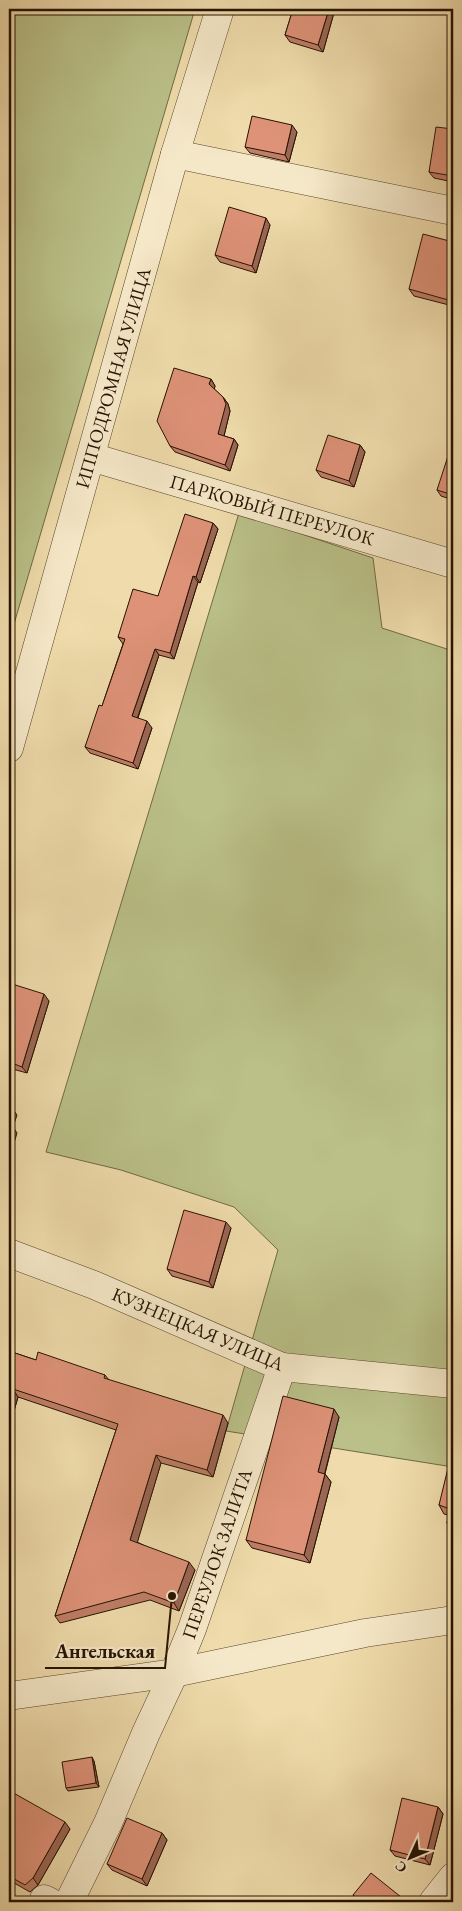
<svg xmlns="http://www.w3.org/2000/svg" width="462" height="1911" viewBox="0 0 462 1911" font-family="'EB Garamond',serif">
	<style>
		.green { fill: #bac088; stroke: #706944 }
		.lines { fill: none; stroke-linecap: round; stroke-linejoin: round }
		.minor-casing { stroke: #58442c; stroke-width: 29 }
		.tertiary-casing { stroke: #58442c; stroke-width: 29 }
		.minor { stroke: #f5e8c8; stroke-width: 28 }
		.tertiary { stroke: #f5e8c8; stroke-width: 28 }
		.wall { fill: #bf7e67; stroke: #261201 }
		.shaded-wall { fill: #9b6654; stroke: #261201 }
		.building { fill: #de9278; stroke: #261201 }
		.labels { text-anchor: middle; dominant-baseline: central; stroke-width: 4.5; stroke-linejoin: round; paint-order: stroke }
		.street-label { font-size: 19px; fill: #261201; stroke: #f5e8c8 }
		.leader { fill: none; stroke: #261201; stroke-width: 2 }
		.callout-dot { fill: #261201; stroke: #f5e8c8; stroke-width: 2 }
		.callout-label { font-size: 20px; text-anchor: middle; font-weight: bold; fill: #261201; stroke: #f5e8c8; stroke-width: 4.5; stroke-linejoin: round; paint-order: stroke }
	</style>
	<rect width="100%" height="100%" fill="#efdbab"/>
	<filter id="stains"><feTurbulence type="fractalNoise" baseFrequency=".004" numOctaves="4"/><feColorMatrix values="0 0 0 0 .2 0 0 0 0 .09 0 0 0 0 .02 0 0 0 .5 -.17"/></filter>
	<radialGradient id="worn" r=".72"><stop offset=".6" stop-color="#630" stop-opacity="0"/><stop offset="1" stop-color="#630" stop-opacity=".3"/></radialGradient>
	<g class="green">
		<path d="M9 9H195L9 641Z"/>
		<path d="M239 513 373 558 382 628 453 651V1467L226 1431 278 1250 234 1207 121 1170 46 1152Z"/>
	</g>
	<g class="lines">
		<defs>
			<g id="minor">
				<path d="M175 154 453 211"/>
				<path d="M91 457 453 564"/>
				<path d="M9 748 175 154 220 9"/>
				<path d="M9 1253 94 1285 282 1367 453 1384"/>
				<path d="M44 1899 50 1902"/>
				<path d="M69 1902 108 1823 146 1733 174 1673 192 1629 282 1367"/>
				<path d="M433 1902 453 1877"/>
			</g>
			<path id="tertiary" d="M9 1696 174 1673 365 1633 453 1620"/>
		</defs>
		<use href="#minor" class="minor-casing"/>
		<use href="#tertiary" class="tertiary-casing"/>
		<use href="#minor" class="minor"/>
		<use href="#tertiary" class="tertiary"/>
	</g>
	<g class="wall">
		<path d="M293 9H335L323 52 290 42 285 35Z"/>
		<path d="M453 129V182L434 178 429 172Z"/>
		<path d="M297 132 289 162 250 153 245 147Z"/>
		<path d="M270 225 256 273 220 262 215 255Z"/>
		<path d="M453 242V306L414 296 409 289Z"/>
		<path d="M211 379 215 386 214 389 223 397 228 404 230 411 224 436 234 439 238 445 230 471 175 452 170 446Z"/>
		<path d="M360 445 365 452 354 487 321 477 316 470Z"/>
		<path d="M453 454V500L441 496 437 490Z"/>
		<path d="M213 523 218 529 200 583 198 582 174 659 159 655 138 718 152 728 138 769 90 753 85 747 102 706 123 644 118 637 158 596Z"/>
		<path d="M9 983 49 1001 27 1073 9 1068Z"/>
		<path d="M231 1228 213 1288 172 1276 167 1269Z"/>
		<path d="M9 1351 36 1360 105 1375 109 1380 228 1423 213 1477 161 1463 137 1542 195 1570 179 1611 150 1600 60 1623 55 1616 116 1430 18 1397 9 1428Z"/>
		<path d="M339 1417 325 1474 331 1482 310 1563 252 1548 246 1540Z"/>
		<path d="M453 1470V1531L447 1523 449 1515 444 1514 439 1505Z"/>
		<path d="M94 1761 99 1787 68 1791 66 1788Z"/>
		<path d="M9 1792 70 1829 38 1885 30 1892 9 1880Z"/>
		<path d="M438 1807 443 1814 430 1865 395 1856 390 1850Z"/>
		<path d="M162 1833 167 1840 147 1886 112 1870 107 1864Z"/>
		<path d="M353 1895 407 1902H358Z"/>
	</g>
	<g class="shaded-wall">
		<path d="M329 9H335L323 52 318 45Z"/>
		<path d="M292 125 297 132 289 162 285 155Z"/>
		<path d="M266 218 270 225 256 273 252 266Z"/>
		<path d="M211 379 215 386 214 391 209 384Z"/>
		<path d="M223 397 228 404 230 411 223 440 218 434Z"/>
		<path d="M234 439 238 445 230 471 225 465Z"/>
		<path d="M360 445 365 452 354 487 349 481Z"/>
		<path d="M213 523 218 529 200 583 196 577Z"/>
		<path d="M193 576 198 582 174 659 170 653Z"/>
		<path d="M155 649 159 655 136 722 132 716Z"/>
		<path d="M147 721 152 728 138 769 133 763Z"/>
		<path d="M44 994 49 1001 27 1073 22 1067Z"/>
		<path d="M12 1108 17 1115 13 1127 17 1133 9 1160V1118Z"/>
		<path d="M226 1222 231 1228 213 1288 209 1282Z"/>
		<path d="M13 1389 18 1397 9 1428V1402Z"/>
		<path d="M334 1409 339 1417 323 1480 318 1472Z"/>
		<path d="M223 1415 228 1423 213 1477 207 1470Z"/>
		<path d="M156 1455 161 1463 136 1547 130 1540Z"/>
		<path d="M325 1474 331 1482 310 1563 304 1555Z"/>
		<path d="M189 1562 195 1570 179 1611 174 1603Z"/>
		<path d="M92 1757 94 1761 99 1787 96 1783Z"/>
		<path d="M438 1807 443 1814 430 1865 425 1859Z"/>
		<path d="M65 1822 70 1829 38 1885 33 1878Z"/>
		<path d="M162 1833 167 1840 147 1886 142 1879Z"/>
	</g>
	<g class="building">
		<path d="M293 9H329L318 45 285 35Z"/>
		<path d="M252 116 292 125 285 155 245 147Z"/>
		<path d="M436 127 453 129V176L429 172Z"/>
		<path d="M229 207 266 218 252 266 215 255Z"/>
		<path d="M423 234 453 242V298L452 301 409 289Z"/>
		<path d="M174 368 211 379 209 384 223 397 226 404 218 434 234 439 225 465 170 446 157 421Z"/>
		<path d="M328 435 360 445 349 481 316 470Z"/>
		<path d="M449 453 453 454V495L437 490Z"/>
		<path d="M185 514 213 523 196 577 193 576 170 653 155 649 132 716 147 721 133 763 85 747 99 705 102 706 125 639 118 637 133 589 158 596Z"/>
		<path d="M9 983 44 994 22 1067 9 1062Z"/>
		<path d="M9 1107 12 1108 9 1118Z"/>
		<path d="M9 1125 13 1126 9 1139Z"/>
		<path d="M184 1210 226 1222 209 1282 167 1269Z"/>
		<path d="M9 1351 36 1360 38 1352 105 1375 104 1378 223 1415 207 1470 156 1455 130 1540 189 1562 174 1603 144 1592 55 1616 118 1424 13 1389 9 1402Z"/>
		<path d="M283 1396 334 1409 318 1472 325 1474 304 1555 246 1540Z"/>
		<path d="M448 1468 453 1470V1525L447 1523 450 1509 439 1505Z"/>
		<path d="M92 1757 96 1783 66 1788 62 1762Z"/>
		<path d="M10 1791 65 1822 33 1878 25 1885 9 1876V1792Z"/>
		<path d="M402 1798 438 1807 425 1859 390 1850Z"/>
		<path d="M127 1818 162 1833 142 1879 107 1864Z"/>
		<path d="M371 1873 406 1901 405 1902H362L353 1895Z"/>
	</g>
	<g class="labels">
		<g class="street-label">
			<text transform="translate(113 378) rotate(-74)">ИППОДРОМНАЯ УЛИЦА</text>
			<text transform="translate(272 510) rotate(16)">ПАРКОВЫЙ ПЕРЕУЛОК</text>
			<text transform="translate(198 1329) rotate(23)">КУЗНЕЦКАЯ УЛИЦА</text>
			<text transform="translate(217 1554) rotate(-71)">ПЕРЕУЛОК ЗАЛИТА</text>
		</g>
	</g>
	<path class="leader" d="M172 1596L165 1668H45"/>
	<circle class="callout-dot" cx="172" cy="1596" r="5"/>
	<g class="callout-label">
		<text x="105" y="1658">Ангельская</text>
	</g>
	<rect width="462" height="1911" fill="none" stroke="#efdbab" stroke-width="30"/>
	<rect x="10" y="10" width="442" height="1891" fill="none" stroke="#261201" stroke-width="2.5"/>
	<rect x="15" y="15" width="432" height="1881" fill="none" stroke="#261201"/>
	<g transform="translate(410 1858) rotate(226)" stroke="#f5e8c8" stroke-width="4" paint-order="stroke">
	<path d="M0-4L9 19L0 12L-9 19Z" fill="#261201"/>
	<text y="-8" font-size="14" font-weight="bold" text-anchor="middle" fill="#261201">С</text>
	</g>
	<rect width="100%" height="100%" filter="url(#stains)"/>
	<rect width="100%" height="100%" fill="url(#worn)"/>
</svg>
